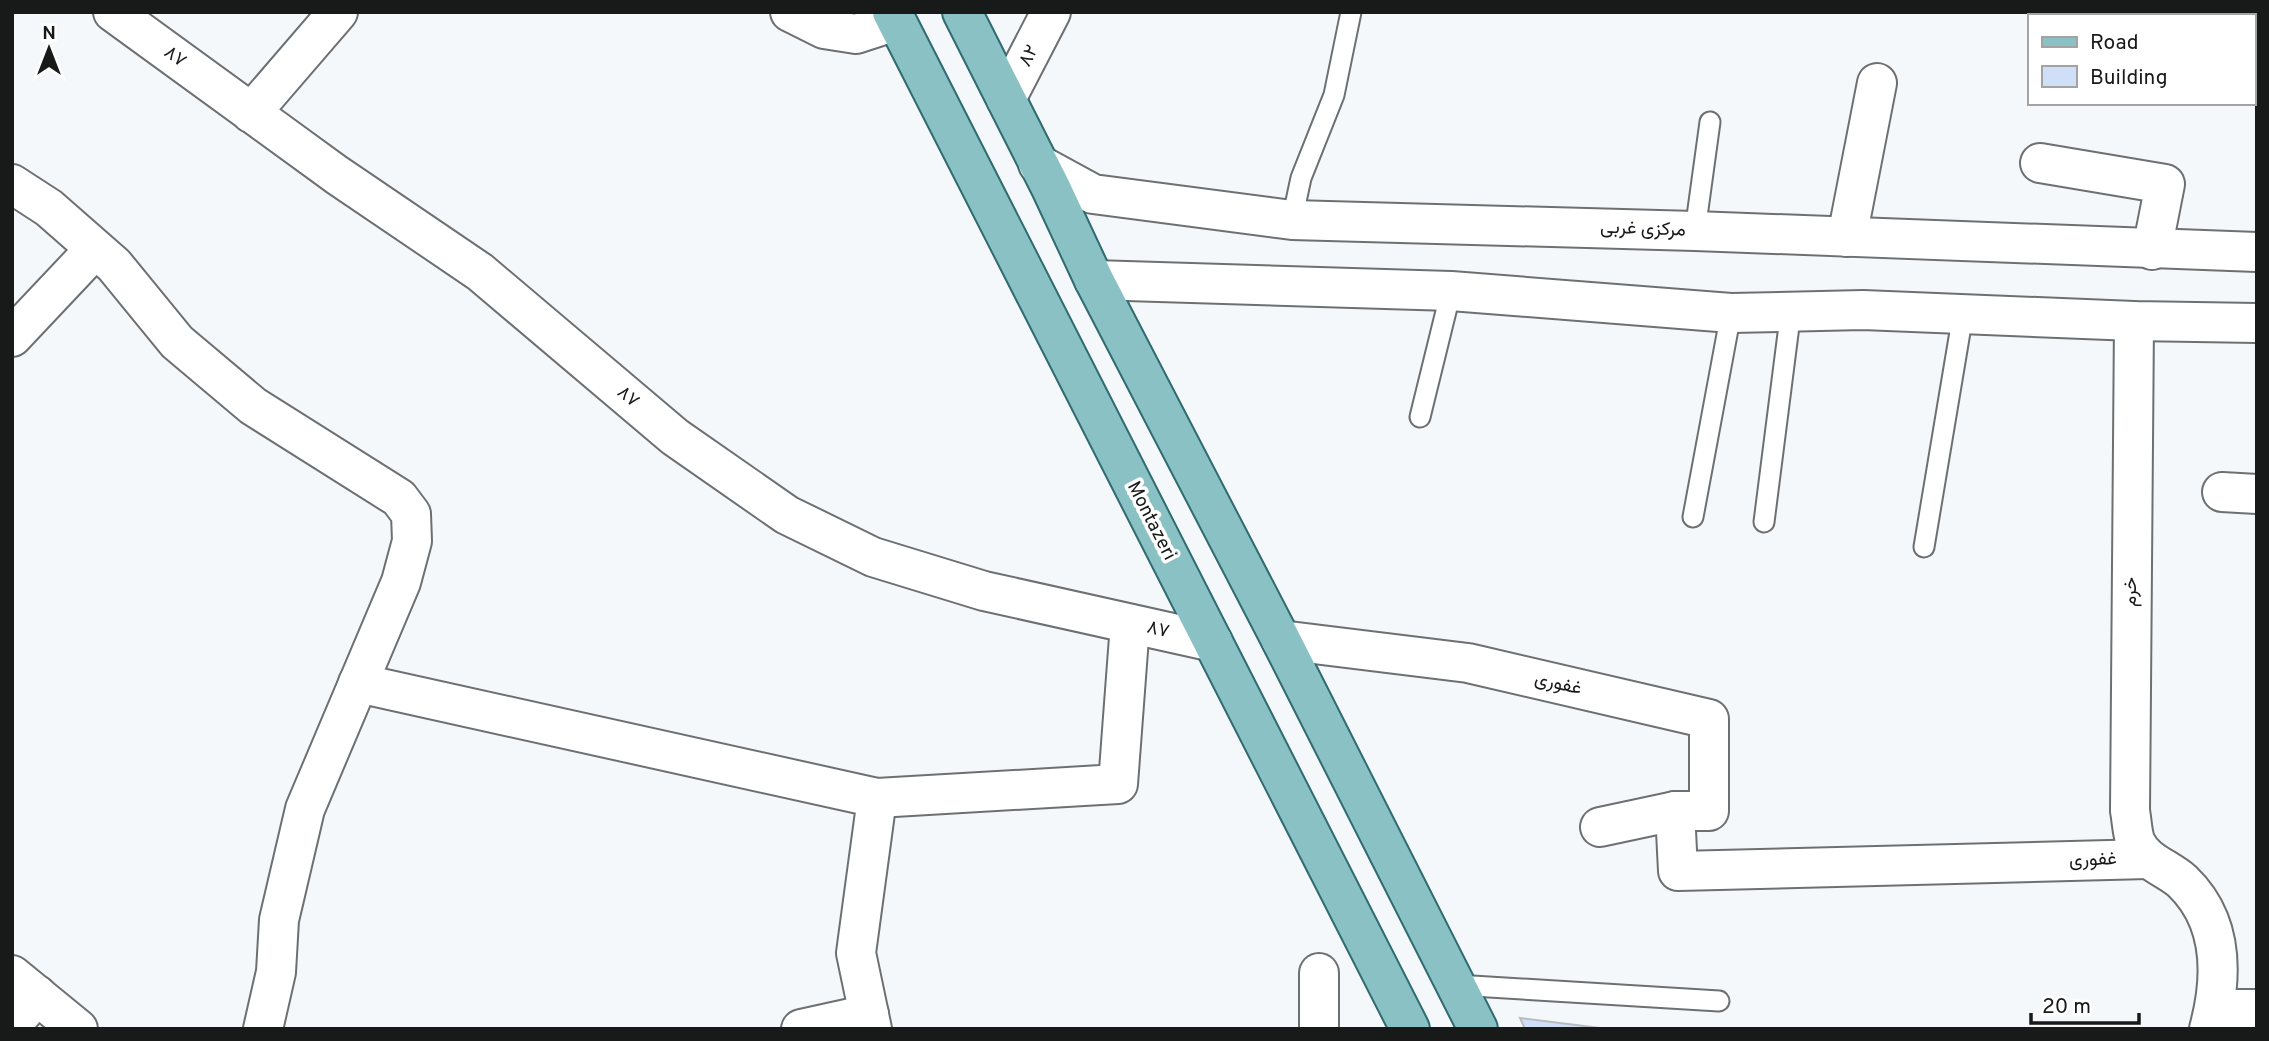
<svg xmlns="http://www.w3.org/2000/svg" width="2269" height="1041" viewBox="0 0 2269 1041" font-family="Overpass,Vazirmatn,sans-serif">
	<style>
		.building { fill: #cfdff7; stroke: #b9bbbd; stroke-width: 2 }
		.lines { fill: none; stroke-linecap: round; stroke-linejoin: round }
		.service-casing { stroke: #6d7072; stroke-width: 23 }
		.minor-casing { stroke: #6d7072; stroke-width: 42 }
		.secondary-casing { stroke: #6d7072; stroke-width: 42 }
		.primary-casing { stroke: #2f6b70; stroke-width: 42 }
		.service { stroke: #fff; stroke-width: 19 }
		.minor { stroke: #fff; stroke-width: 38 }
		.secondary { stroke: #fff; stroke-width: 38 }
		.primary { stroke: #89c1c5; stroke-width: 38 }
		.labels { text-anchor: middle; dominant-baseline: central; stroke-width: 7; stroke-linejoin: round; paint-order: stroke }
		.street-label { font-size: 19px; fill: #181919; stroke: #fff }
	</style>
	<rect width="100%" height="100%" fill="#f5f8fa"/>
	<path class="building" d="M1520 1018 1608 1029H1525Z"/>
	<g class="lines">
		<defs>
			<g id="service">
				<path d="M1292 220 1301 178 1334 95 1351 12"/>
				<path d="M1695 231 1710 122"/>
				<path d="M1420 417 1451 291"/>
				<path d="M1693 517 1731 313"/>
				<path d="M1764 522 1791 310"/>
				<path d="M1924 547 1963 314"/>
				<path d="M1456 985 1719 1001"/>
			</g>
			<g id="minor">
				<path d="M113 12 337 175 480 272 675 437 787 515 873 557 984 591 1213 642"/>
				<path d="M790 12 824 29 856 34 896 21"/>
				<path d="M1006 99 1051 12"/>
				<path d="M251 113 338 12"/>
				<path d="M2040 163 2165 184 2152 250"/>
				<path d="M12 184 49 208 114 265 177 342 253 406 399 498 411 514 412 541 401 582 305 809 279 920 276 972 263 1029"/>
				<path d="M1847 237 1877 83"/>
				<path d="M2134 321 2130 811C2132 821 2132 834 2136 843 2145 862 2167 868 2182 881 2224 921 2223 977 2209 1029"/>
				<path d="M12 337 95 249"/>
				<path d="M2222 492 2257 494"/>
				<path d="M1281 640 1468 663 1709 719V811H1675L1600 827"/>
				<path d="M358 683 877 798 856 953 872 1029"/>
				<path d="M877 798 1118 784 1130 624"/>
				<path d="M1675 811 1678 871 2148 859"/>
				<path d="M1319 973V1029"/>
				<path d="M12 975 78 1029"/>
				<path d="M2214 1009H2257"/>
				<path d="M12 1025 37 995"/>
				<path d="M801 1029 869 1014"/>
			</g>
			<g id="secondary">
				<path d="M1038 164 1093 194 1292 220 1695 231 2257 252"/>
				<path d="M1094 280 1451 291 1731 313 1863 310 2134 321 2257 323"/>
			</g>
			<g id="primary">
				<path d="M892 12 1410 1029"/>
				<path d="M962 12 1051 188 1094 280 1281 640 1478 1029"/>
			</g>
		</defs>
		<use href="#service" class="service-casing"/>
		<use href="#minor" class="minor-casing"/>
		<use href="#secondary" class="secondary-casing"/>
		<use href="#primary" class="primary-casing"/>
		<use href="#service" class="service"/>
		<use href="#minor" class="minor"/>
		<use href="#secondary" class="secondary"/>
		<use href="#primary" class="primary"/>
	</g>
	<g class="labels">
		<g class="street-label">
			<text transform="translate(1029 56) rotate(-63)">۸۲</text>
			<text transform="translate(175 57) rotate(36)">۸۷</text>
			<text transform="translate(1643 229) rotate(2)">مرکزی غربی</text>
			<text transform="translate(628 397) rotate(40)">۸۷</text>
			<text transform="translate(1151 521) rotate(63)">Montazeri</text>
			<text transform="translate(2131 592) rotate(-90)">خرم</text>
			<text transform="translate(1158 630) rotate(13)">۸۷</text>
			<text transform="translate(1558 684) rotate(13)">غفوری</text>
			<text transform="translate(2093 860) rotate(-2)">غفوری</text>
		</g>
	</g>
	<rect width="2269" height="1041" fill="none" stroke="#181919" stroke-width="28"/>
	<rect x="2028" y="14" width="228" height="91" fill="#ffffff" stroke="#a3a3a3" stroke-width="2"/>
	<rect x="2042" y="37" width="35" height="10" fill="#89c1c5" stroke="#a3a3a3" stroke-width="2"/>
	<text x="2090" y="49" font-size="21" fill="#181919">Road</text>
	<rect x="2042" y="66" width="35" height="21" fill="#cfdff7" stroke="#a3a3a3" stroke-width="2"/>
	<text x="2090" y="84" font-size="21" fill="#181919">Building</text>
	<g transform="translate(49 49)" stroke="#ffffff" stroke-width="5" paint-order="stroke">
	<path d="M0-5L12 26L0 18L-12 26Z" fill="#181919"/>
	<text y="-10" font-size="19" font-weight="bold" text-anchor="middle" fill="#181919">N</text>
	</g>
	<path d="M2031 1013v10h108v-10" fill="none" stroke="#181919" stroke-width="3.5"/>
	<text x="2042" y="1013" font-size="21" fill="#181919" stroke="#ffffff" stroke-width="5" paint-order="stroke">20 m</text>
</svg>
